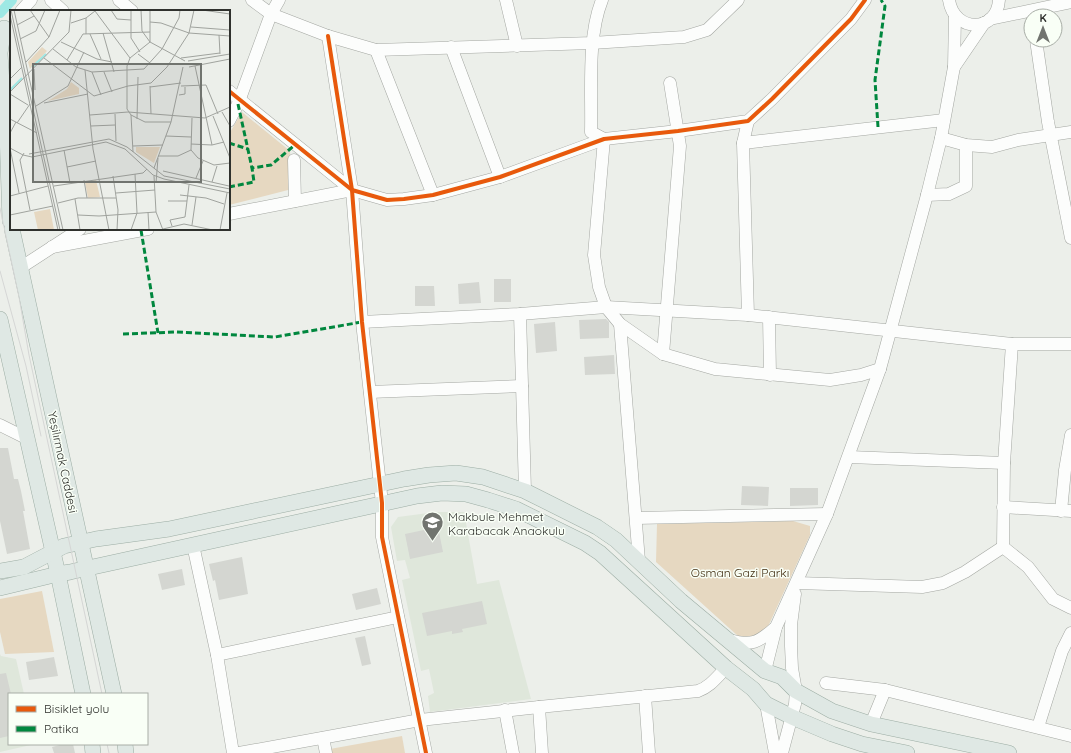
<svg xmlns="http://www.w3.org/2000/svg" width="1071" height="753" viewBox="0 0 1071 753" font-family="Quicksand,sans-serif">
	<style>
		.built { fill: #dfe7db }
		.green { fill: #e6d8c1 }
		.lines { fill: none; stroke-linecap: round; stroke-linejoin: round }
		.canal { stroke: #9ee8e4; stroke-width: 10 }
		.building { fill: #d4d6d1 }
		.minor-casing { stroke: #a4a7a2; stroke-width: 13 }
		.major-casing { stroke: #9cada4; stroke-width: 16 }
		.minor { stroke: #fcfdfc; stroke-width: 12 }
		.major { stroke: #dfe8e4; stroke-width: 15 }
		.tram { stroke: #d5d6d5; stroke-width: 1 }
		.quiet { stroke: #00873e; stroke-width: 3; stroke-dasharray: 6 3; stroke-linecap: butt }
		.cycleway-casing { stroke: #f9fff6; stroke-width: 6 }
		.cycleway { stroke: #e8590c; stroke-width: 4 }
		.labels { text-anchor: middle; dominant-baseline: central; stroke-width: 3; stroke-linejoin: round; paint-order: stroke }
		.street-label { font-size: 12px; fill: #2f312d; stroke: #f9fff6 }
		.poi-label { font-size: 12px; fill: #2f312d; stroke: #f9fff6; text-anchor: start }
		.park-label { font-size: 12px; fill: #402d10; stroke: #f9fff6 }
		.inset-river { fill: none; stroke: #9ee8e4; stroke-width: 2 }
		.inset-road { fill: none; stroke: #a0a39e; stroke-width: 1 }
		.view { fill: #71746f; fill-opacity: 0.15; stroke: #71746f; stroke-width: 2 }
		.inset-edge { fill: none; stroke: #2f312d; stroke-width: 2 }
	</style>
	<rect width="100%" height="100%" fill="#ecefea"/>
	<g class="built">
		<path d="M436 512H464L477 584 499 580 531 699 430 712 428 696 434 693 429 669 421 671 402 580 410 578 405 560 397 561 391 527 398 517Z"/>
		<path d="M0 654 1 656 16 659 24 694H9V744H35L0 752Z"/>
	</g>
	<g class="green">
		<path d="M242 112 290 151 292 189 229 205V134Z"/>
		<path d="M793 521 810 526V535L766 631 756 640 738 636 656 562 657 524Z"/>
		<path d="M42 591 54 652 5 654 0 632V599Z"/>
		<path d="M402 736 405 753H331L330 749Z"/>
	</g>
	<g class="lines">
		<path class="canal" d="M0 13 12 0"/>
	</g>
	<g class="building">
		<rect x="494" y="279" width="17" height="23"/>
		<path d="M479 282 481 303 459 304 458 284Z"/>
		<path d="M415 286H434L435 306H415Z"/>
		<path d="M606 319 609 322V338L580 339 579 320Z"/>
		<path d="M555 322 557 351 536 353 534 324Z"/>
		<path d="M614 355 615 374 585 375 584 357Z"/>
		<path d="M0 448H8L14 479H18L21 491 25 511H23L30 549 7 554 0 521Z"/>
		<path d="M742 486 769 487 768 506 741 505Z"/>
		<path d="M790 488H818V505L790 506Z"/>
		<path d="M438 527 443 552 410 559 405 534Z"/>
		<path d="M242 557 248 594 219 600 215 580 213 581 209 564Z"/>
		<path d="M182 569 185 585 162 590 158 574Z"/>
		<path d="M377 588 381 604 356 610 352 594Z"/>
		<path d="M482 601 487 624 462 629 463 632 452 634V631L427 636 422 613Z"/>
		<path d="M365 636 371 664 362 666 355 638Z"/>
		<path d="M54 657 58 676 29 680 26 662Z"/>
		<path d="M6 673 11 694H9V736L0 738V674Z"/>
		<path d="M64 744H73L75 753H54L52 747Z"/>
	</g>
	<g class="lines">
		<defs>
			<g id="minor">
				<path d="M51 0 63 11"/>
				<path d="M119 0 132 11"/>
				<path d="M252 0 271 14 328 36 376 50 592 43 684 37 707 30 738 0"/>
				<path d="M506 0 517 46"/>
				<path d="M602 0C587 37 592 92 591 132L604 139"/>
				<path d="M949 0C954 33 997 33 999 0"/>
				<path d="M21 11 31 0"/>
				<path d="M990 19 1071 2"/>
				<path d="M328 36 352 190 362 322 382 503V537L426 753"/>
				<path d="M1036 40 1048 122 1071 238"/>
				<path d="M451 47 500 177"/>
				<path d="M376 50 433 195"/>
				<path d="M954 67 984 23"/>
				<path d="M229 91 352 190 387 200 404 199 433 195 500 177 604 139 678 131 748 121 772 99 851 19 865 0"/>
				<path d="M229 121 238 104 271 14 279 0"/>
				<path d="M941 138 966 145 992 147 1018 140 1071 132"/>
				<path d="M604 139 594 255 599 287 606 307 620 324 663 354 715 369 830 380 861 375 880 369"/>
				<path d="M743 143 944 120"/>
				<path d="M294 160 295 201"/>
				<path d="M927 195 949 194 966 186V145"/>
				<path d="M229 214 352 190"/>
				<path d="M52 247 148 229"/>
				<path d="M20 268 80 229"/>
				<path d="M520 314 525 491"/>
				<path d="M748 315 743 143 748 121"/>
				<path d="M769 317 770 375"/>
				<path d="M362 322 520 314 606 307 748 315 1012 344H1071"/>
				<path d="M620 324 639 561"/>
				<path d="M663 354 680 146 670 83"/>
				<path d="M370 392 522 386"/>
				<path d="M0 425 26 438"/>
				<path d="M849 457 1004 463"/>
				<path d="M1003 507 1071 511"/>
				<path d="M1061 511 1065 470 1071 435"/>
				<path d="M636 518 827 514"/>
				<path d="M193 545 217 655 233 753"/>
				<path d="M1003 547 1004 463 1012 344"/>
				<path d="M797 583 922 587 943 583 965 572 1003 547 1028 567 1053 599 1071 608"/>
				<path d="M729 640C752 646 758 643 776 627"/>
				<path d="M217 655 398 617"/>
				<path d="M765 671 776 627 827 514 880 369 927 195 941 138 954 67 955 16"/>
				<path d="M826 683 885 690 1071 736"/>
				<path d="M645 696 649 753"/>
				<path d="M766 704 775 753"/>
				<path d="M539 707 542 753"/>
				<path d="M505 710 513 753"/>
				<path d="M871 724 885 690"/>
				<path d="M1038 727 1062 651 1071 633"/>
				<path d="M323 738 326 753"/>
				<path d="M239 753 420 720 539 707 698 691C710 687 717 677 726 668"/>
				<path d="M782 753 795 704 796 691 792 668 791 646V625L795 594"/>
			</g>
			<g id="major">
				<path d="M4 28 0 53 2 83 7 132 10 221"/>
				<path d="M12 229 114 694"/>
				<path d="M0 319 58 574 83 694"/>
				<path d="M0 571 24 567 64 546 96 539 169 529 404 479 429 475 456 473 483 477 525 491 597 527 616 540 681 601 765 671 782 677 796 691 832 711 871 724 1009 753"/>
				<path d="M0 588 58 574 70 572 417 496 442 493 466 494 488 500 516 509 585 543 600 553 726 668 753 689 766 704 792 717 832 734 862 744 907 753"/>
				<path d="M92 744 93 753"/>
				<path d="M125 744 126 753"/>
			</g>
		</defs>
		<use href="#minor" class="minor-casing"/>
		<use href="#major" class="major-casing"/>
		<use href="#minor" class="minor"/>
		<use href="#major" class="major"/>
		<g class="tram">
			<path d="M0 208 19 297 29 355 102 694"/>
			<path d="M0 271 26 366 41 436"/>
			<path d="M107 744 109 753"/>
		</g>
		<g class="quiet">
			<path d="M238 104 252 168"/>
			<path d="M878 127 875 80 885 6 881 0"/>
			<path d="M229 143 248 149"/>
			<path d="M229 187 254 182 252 168 271 165 296 144"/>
			<path d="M141 230 158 333"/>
			<path d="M123 334 176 332 275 337 362 322"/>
		</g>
		<defs>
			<g id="cycleway">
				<path d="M328 36 352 190 362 322 382 503V537L426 753"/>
				<path d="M229 91 352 190 387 200 404 199 433 195 500 177 604 139 678 131 748 121 772 99 851 19 865 0"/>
			</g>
		</defs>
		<use href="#cycleway" class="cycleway-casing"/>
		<use href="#cycleway" class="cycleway"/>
	</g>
	<defs>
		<symbol id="school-pin" viewBox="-11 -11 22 30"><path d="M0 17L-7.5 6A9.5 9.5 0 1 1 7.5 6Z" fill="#71746f" stroke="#f9fff6"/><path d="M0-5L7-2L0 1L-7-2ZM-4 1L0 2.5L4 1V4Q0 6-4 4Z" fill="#fff"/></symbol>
	</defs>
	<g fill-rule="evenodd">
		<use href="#school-pin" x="420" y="510" width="25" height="34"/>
	</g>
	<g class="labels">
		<g class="street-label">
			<text transform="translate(63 462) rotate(78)">Yeşilırmak Caddesi</text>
		</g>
		<g class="poi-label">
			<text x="448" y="516">Makbule Mehmet<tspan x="448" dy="14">Karabacak Anaokulu</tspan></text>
		</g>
		<g class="park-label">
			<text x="740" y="572">Osman Gazi Parkı</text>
		</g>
	</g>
	<g transform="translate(10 10)">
		<rect width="220" height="220" fill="#ecefea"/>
		<path d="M32 37 37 41 20 59 18 52ZM61 72 69 78V84L38 91 57 79ZM126 137H150L144 153 126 142ZM86 170 90 187 78 188 75 172ZM40 199 44 220H28L24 202Z" fill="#e6d8c1"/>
		<path class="inset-river" d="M22 57 36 44M0 80 12 68"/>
		<path class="inset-road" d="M1 0 50 220M4 0 53 220M20 0 39 27M101 0 107 9 121 10M121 0V28L130 42M131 0 132 21 140 32 175 51M140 0V32L120 48 117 56V99L121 105 135 112H161M192 0 220 4M0 5 48 220M140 12 151 13 179 23 220 26M61 13 76 8 85 1 120 48M7 15 24 6M181 17 220 20M93 23 104 62M76 24V8M80 24 91 49M209 25 210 44M10 29 26 21 35 0M51 32 87 49 102 52M43 39 66 57 82 62 134 59 152 39 169 8 170 0M128 44 140 53M34 48 84 86 118 76 141 73 157 57 179 23 184 0M171 48 210 43M57 50 73 24 140 22M178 51 220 44M16 52 39 27 50 0M185 56 202 135M179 57 220 49M24 59 25 80M75 60 83 139 99 220M82 62 91 85M94 62 102 82M0 69 12 57M140 76 141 104M171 76 196 75 208 104M140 77 171 73M0 82 59 22 61 0M0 84 18 95M169 85 175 84V77M34 93 78 84M26 96 58 76 74 42M212 102 220 116M105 104 106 131M80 105 118 102 195 108 220 97M121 105 123 142M203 106 220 148M0 109 27 123M127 109 128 67M7 113 20 94M81 116 105 115M0 123 6 112M156 126 181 127M181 134 202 135 214 132M123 136 153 135M0 138 9 183M0 138 13 145 22 147 96 132 115 139 143 165 154 169 220 183M54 140 60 173M181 140 182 108M14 143 10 150 20 200M19 144 99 129 117 137 154 166 220 179M148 146H168L181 140 188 148 204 155 220 153M57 157 86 151M144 158 161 112 173 57M153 161 219 176M103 166 108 200 107 220M144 166 146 202 153 220M186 168 193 151M74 170 77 188M202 172 207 156M146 173 148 148M44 176 133 163 137 159M106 183 145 180M170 185 196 188 214 194M0 186 38 176M65 189 70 220M158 191H177M48 193 68 188H106M138 202 139 220M0 205 43 196M68 205 89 206 146 202M182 215 186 187M162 216 160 210 175 207 179 175M153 219 174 214 203 220M121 220 127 203 125 164M210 220 217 183"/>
		<path class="view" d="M23 54H191V172H23Z"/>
		<rect width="220" height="220" class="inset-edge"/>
	</g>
	<rect x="8" y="693" width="140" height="52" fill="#f9fff6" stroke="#a8ada6"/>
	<rect x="16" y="706" width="20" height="6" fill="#e8590c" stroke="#a8ada6"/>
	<text x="44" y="713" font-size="12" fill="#2f312d">Bisiklet yolu</text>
	<rect x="16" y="726" width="20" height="6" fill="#00873e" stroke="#a8ada6"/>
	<text x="44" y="733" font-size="12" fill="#2f312d">Patika</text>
	<g transform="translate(1043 28)"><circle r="19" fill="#f9fff6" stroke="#a8ada6"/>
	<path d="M0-3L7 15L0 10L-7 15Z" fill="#71746f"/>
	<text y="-6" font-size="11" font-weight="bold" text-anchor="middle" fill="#2f312d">K</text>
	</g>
</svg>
